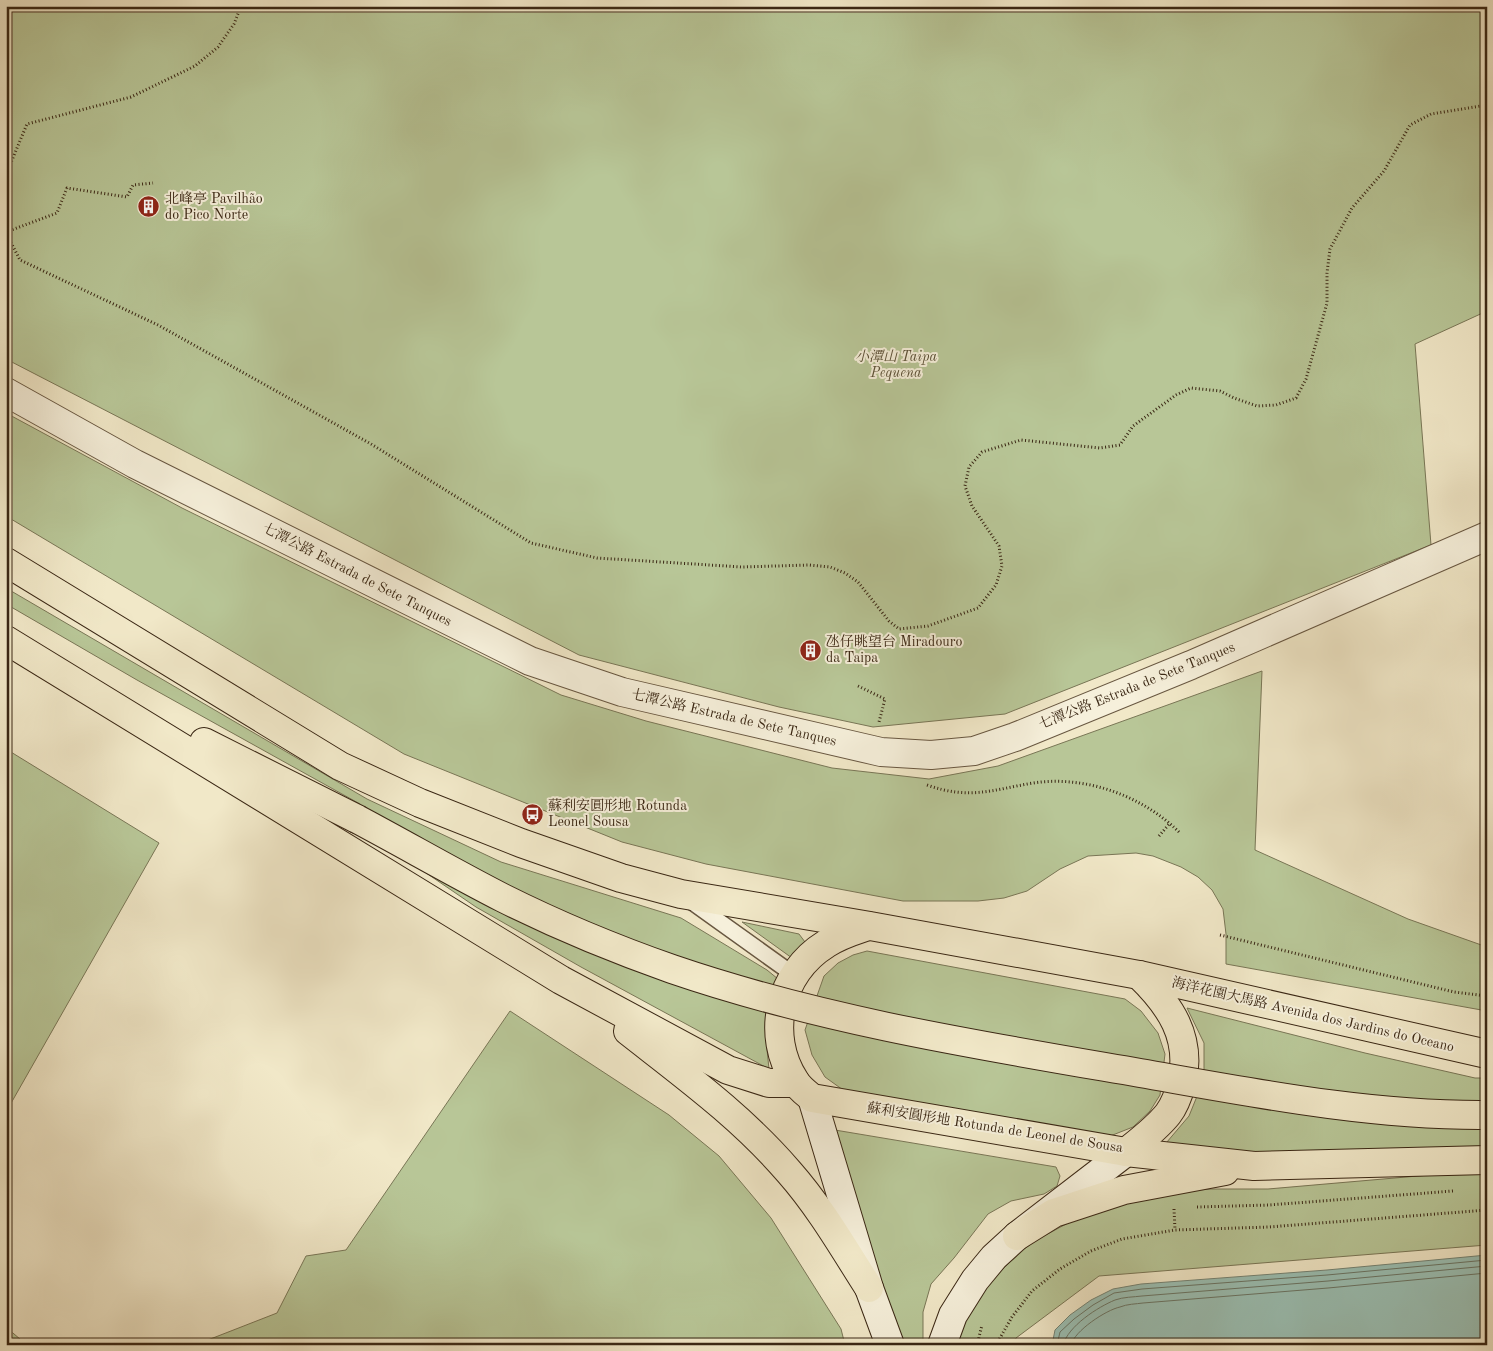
<svg xmlns="http://www.w3.org/2000/svg" width="1493" height="1351" viewBox="0 0 1493 1351" font-family="'Old Standard TT','Noto Serif SC',serif">
	<style>
		.green { fill: #b8c697; stroke: #797656 }
		.water { fill: #9bc0b4; stroke: #748374 }
		.lines { fill: none; stroke-linecap: round; stroke-linejoin: round }
		.shore { stroke: #6a7464; stroke-width: 1 }
		.service-casing { stroke: #685741; stroke-width: 18 }
		.minor-casing { stroke: #685741; stroke-width: 30 }
		.secondary-casing { stroke: #3a2714; stroke-width: 30 }
		.primary-casing { stroke: #3a2714; stroke-width: 30 }
		.path { stroke: #3a2714; stroke-width: 3; stroke-dasharray: 1 2.5; stroke-linecap: butt }
		.service { stroke: #f6f0db; stroke-width: 15 }
		.minor { stroke: #f6f0db; stroke-width: 28 }
		.secondary { stroke: #f6f0db; stroke-width: 28 }
		.primary { stroke: #f1e8c8; stroke-width: 28 }
		.primary-bridge-casing { stroke: #3a2714; stroke-width: 30; stroke-linecap: butt }
		.primary-bridge { stroke: #f1e8c8; stroke-width: 28 }
		.labels { text-anchor: middle; dominant-baseline: central; stroke-width: 4; stroke-linejoin: round; paint-order: stroke }
		.poi-label { font-size: 14px; fill: #3a2714; stroke: #f6f0db; text-anchor: start }
		.park-label { font-size: 14px; font-style: italic; fill: #5a4f35; stroke: #f6f0db }
		.street-label { font-size: 14px; fill: #3a2714; stroke: #f6f0db }
	</style>
	<rect width="100%" height="100%" fill="#f1e8c8"/>
	<filter id="stains"><feTurbulence type="fractalNoise" baseFrequency=".004" numOctaves="4"/><feColorMatrix values="0 0 0 0 .2 0 0 0 0 .09 0 0 0 0 .02 0 0 0 .5 -.17"/></filter>
	<radialGradient id="worn" r=".72"><stop offset=".6" stop-color="#630" stop-opacity="0"/><stop offset="1" stop-color="#630" stop-opacity=".3"/></radialGradient>
	<g class="green">
		<path d="M6 6H1487V311L1415 344 1431 545 1005 714 873 727 779 707 579 655 6 359Z"/>
		<path d="M6 413 182 508 561 695 646 721 832 768 929 779 998 766 1262 671 1255 850 1408 919 1487 947V1011L1226 964V934L1223 909 1212 890 1198 877 1181 867 1153 856 1136 853 1088 856 1060 869 1027 891 1004 898 978 901H903L706 864 622 842 404 754 6 516Z"/>
		<path d="M6 588 367 799 501 862 681 918 767 970 778 979 767 1018 766 1040 769 1069 581 967 476 907 353 823 360 804 137 680 6 604Z"/>
		<path d="M6 749 159 843 6 1112Z"/>
		<path d="M742 922 799 934 805 942 792 958Z"/>
		<path d="M867 951 1125 999 1141 1011 1158 1033 1165 1054 1160 1095 1150 1111 1133 1127 1100 1140 850 1095 825 1077 812 1055 805 1030 824 976 838 963 853 955Z"/>
		<path d="M1187 1008 1365 1053 1475 1078H1487V1148L1359 1157 1161 1149 1189 1116 1204 1079V1043Z"/>
		<path d="M510 1011 669 1115 719 1156 771 1218 841 1329 845 1345H195L277 1313 306 1256 346 1250Z"/>
		<path d="M811 1126 1056 1167 1060 1176 1057 1186 1044 1194 1011 1201 988 1214 954 1258 931 1284 923 1312V1345H900Z"/>
		<path d="M1487 1170V1245L1099 1276 1016 1338 1014 1345H953L966 1317 991 1281 1027 1245 1096 1208 1157 1193 1211 1189H1268Z"/>
		<path d="M6 1328H7L27 1345H6Z"/>
	</g>
	<path class="water" d="M1487 1255V1345H1052L1055 1330 1070 1315 1091 1300 1113 1289 1141 1284 1327 1270Z"/>
	<g class="lines">
		<g class="shore">
			<path d="M1057 1345 1060 1332 1074 1319 1093 1305 1114 1293 1142 1289 1327 1275 1487 1260"/>
			<path d="M1063 1345C1068 1326 1098 1307 1115 1300 1123 1297 1134 1297 1142 1296L1328 1281 1487 1266"/>
			<path d="M1071 1345C1074 1331 1106 1310 1120 1307 1127 1304 1136 1304 1143 1303L1328 1288 1487 1273"/>
		</g>
		<defs>
			<path id="service" d="M692 902 794 975"/>
			<path id="minor" d="M6 392 135 464 530 661 622 692 881 752 931 755 974 751 1015 737 1191 665 1487 536"/>
			<g id="secondary">
				<path d="M812 1098 869 1288 890 1345"/>
				<path d="M942 1345 953 1315 975 1280 994 1257 1017 1236 1126 1152"/>
			</g>
			<g id="primary">
				<path d="M6 562 340 766 420 803 521 843 621 878 681 894 870 926 1139 975 1487 1054"/>
				<path d="M6 640 561 980 728 1070 769 1083H796"/>
				<path d="M204 742 357 819"/>
				<path d="M868 926C853 931 839 935 826 944 779 973 765 1035 795 1081 799 1088 806 1093 812 1098L1126 1152 1254 1166 1487 1160"/>
				<path d="M628 1031C684 1075 742 1117 789 1172 820 1207 844 1249 869 1288"/>
				<path d="M1126 1152C1141 1140 1156 1129 1168 1114 1175 1105 1179 1093 1182 1082 1192 1037 1170 1005 1139 975"/>
				<path d="M1017 1236 1054 1213 1124 1190 1225 1171"/>
			</g>
		</defs>
		<use href="#service" class="service-casing"/>
		<use href="#minor" class="minor-casing"/>
		<use href="#secondary" class="secondary-casing"/>
		<use href="#primary" class="primary-casing"/>
		<g class="path">
			<path d="M6 224 10 165 27 124 131 97 195 66 218 47 234 24 241 6"/>
			<path d="M6 232 57 213 67 188 127 197 133 185 153 183"/>
			<path d="M6 233 20 260 158 325 371 444 531 543 597 558 742 567 809 565 830 567 845 573 858 582 889 621 899 629 928 626 978 608 996 585 1002 566 999 546 972 506 965 486 969 467 982 452 1021 440 1100 448 1120 445 1133 426 1176 395 1191 388 1220 391 1234 398 1257 406 1276 405 1296 398 1306 379 1327 303V273L1330 249 1352 208 1384 171 1410 125 1431 114 1487 105"/>
			<path d="M858 686 885 699 879 722"/>
			<path d="M927 785C969 800 992 790 1033 783 1086 775 1143 796 1180 833"/>
			<path d="M1159 836 1170 823"/>
			<path d="M1220 935 1454 992 1487 996"/>
			<path d="M1197 1207 1269 1205 1453 1191"/>
			<path d="M1174 1209 1175 1230"/>
			<path d="M977 1345 982 1325"/>
			<path d="M996 1345 1012 1317 1032 1291 1060 1269 1091 1251 1122 1239 1175 1230 1269 1227 1487 1210"/>
		</g>
		<use href="#service" class="service"/>
		<use href="#minor" class="minor"/>
		<use href="#secondary" class="secondary"/>
		<use href="#primary" class="primary"/>
		<defs>
			<path id="primary-bridge" d="M357 819C406 845 454 873 503 898 557 925 615 949 672 969 824 1021 983 1046 1140 1073 1254 1093 1370 1116 1487 1115"/>
		</defs>
		<use href="#primary-bridge" class="primary-bridge-casing"/>
		<use href="#primary-bridge" class="primary-bridge"/>
	</g>
	<defs>
		<symbol id="building-disc" viewBox="-11 -11 22 22"><circle r="9.5" fill="#8f2418" stroke="#f6f0db"/><path d="M-4-6H4V6H1V3H-1V6H-4ZM-2.5-4.3h1.7v1.8h-1.7ZM.8-4.3h1.7v1.8H.8ZM-2.5-1h1.7V.8h-1.7ZM.8-1h1.7V.8H.8Z" fill="#fff"/></symbol>
		<symbol id="bus-disc" viewBox="-11 -11 22 22"><circle r="9.5" fill="#8f2418" stroke="#f6f0db"/><path d="M-5-6H5V4H4V6H2V4H-2V6H-4V4H-5ZM-3.5-4V0h7V-4ZM-3.5 1.2v1.5H-2V1.2ZM2 1.2v1.5H3.5V1.2Z" fill="#fff"/></symbol>
	</defs>
	<g fill-rule="evenodd">
		<use href="#building-disc" x="136" y="194" width="25" height="25"/>
		<use href="#building-disc" x="798" y="638" width="25" height="25"/>
		<use href="#bus-disc" x="520" y="802" width="25" height="25"/>
	</g>
	<g class="labels">
		<g class="poi-label">
			<text x="165" y="199">北峰亭 Pavilhão<tspan x="165" dy="16">do Pico Norte</tspan></text>
			<text x="826" y="642">氹仔眺望台 Miradouro<tspan x="826" dy="16">da Taipa</tspan></text>
			<text x="548" y="806">蘇利安圓形地 Rotunda<tspan x="548" dy="16">Leonel Sousa</tspan></text>
		</g>
		<g class="park-label">
			<text x="896" y="357">小潭山 Taipa<tspan x="896" dy="16">Pequena</tspan></text>
		</g>
		<g class="street-label">
			<text transform="translate(357 575) rotate(27)">七潭公路 Estrada de Sete Tanques</text>
			<text transform="translate(1137 686) rotate(-22)">七潭公路 Estrada de Sete Tanques</text>
			<text transform="translate(734 718) rotate(13)">七潭公路 Estrada de Sete Tanques</text>
			<text transform="translate(1313 1015) rotate(13)">海洋花園大馬路 Avenida dos Jardins do Oceano</text>
			<text transform="translate(995 1128) rotate(9)">蘇利安圓形地 Rotunda de Leonel de Sousa</text>
		</g>
	</g>
	<rect width="1493" height="1351" fill="none" stroke="#f1e8c8" stroke-width="25"/>
	<rect x="8" y="8" width="1478" height="1336" fill="none" stroke="#3a2714" stroke-width="2.5"/>
	<rect x="12" y="12" width="1468" height="1326" fill="none" stroke="#3a2714"/>
	<rect width="100%" height="100%" filter="url(#stains)"/>
	<rect width="100%" height="100%" fill="url(#worn)"/>
</svg>
